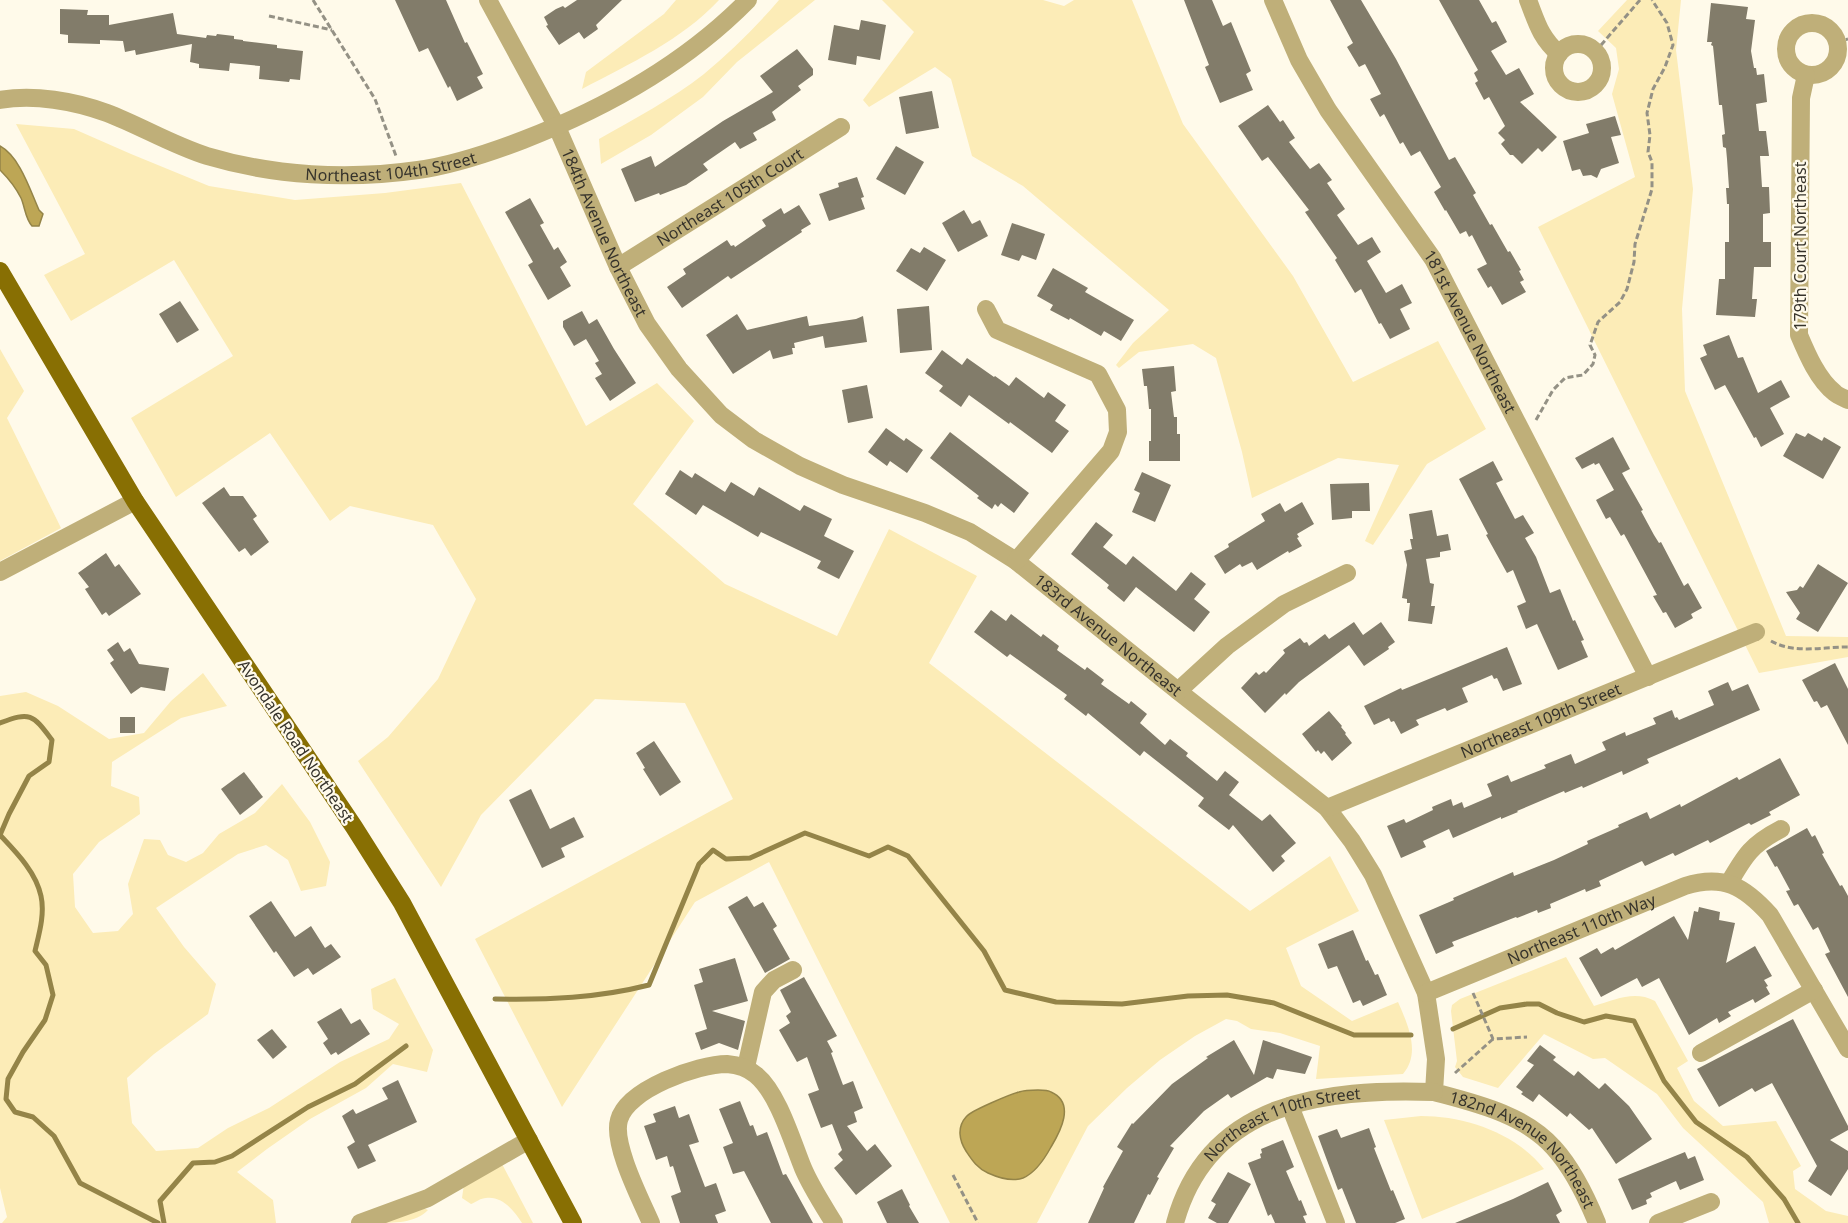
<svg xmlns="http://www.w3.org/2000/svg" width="1848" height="1223" viewBox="0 0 1848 1223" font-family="'Noto Sans',sans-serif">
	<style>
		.green { fill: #fcecb7; fill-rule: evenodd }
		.water { fill: #bda655; stroke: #948448; stroke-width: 1.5 }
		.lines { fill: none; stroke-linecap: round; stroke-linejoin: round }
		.stream { stroke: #948448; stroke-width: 5 }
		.building { fill: #827c6a }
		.path { stroke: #949185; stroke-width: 3; stroke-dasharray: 6 3; stroke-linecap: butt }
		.minor { stroke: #bfaf79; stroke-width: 18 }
		.major { stroke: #886f03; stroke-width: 18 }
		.labels { text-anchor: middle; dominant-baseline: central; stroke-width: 4.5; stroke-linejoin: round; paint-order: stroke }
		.street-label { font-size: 16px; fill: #36332b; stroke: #fffaea }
	</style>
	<rect width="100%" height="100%" fill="#fffaea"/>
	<g class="green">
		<path d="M676 0H719C682 40 629 64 582 89L586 72 664 14Z"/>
		<path d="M779 0H815L737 62 703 97 651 135 601 164 599 139C634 119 672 99 704 74 731 51 756 27 779 0Z"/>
		<path d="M882 0H1043L1064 6 1074 0H1132L1183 124 1293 276 1353 382 1438 341 1486 429 1427 464 1373 545 1365 541 1399 465 1338 458 1252 498 1242 452 1216 358 1193 344 1139 352 1119 368 1116 365 1133 343 1169 310 1023 186 972 156 951 79 935 67 869 107 863 100 914 32Z"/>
		<path d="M1627 0H1681L1676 50 1693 189 1682 309 1685 391 1786 636 1848 637V657L1759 673 1538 227 1635 177 1612 94 1619 69 1616 48 1598 31Z"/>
		<path d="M16 124 74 129 131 154 209 186 295 200 385 193 461 183 586 426 657 383 694 421 633 504 725 584 837 636 889 529 977 576 929 663 1250 911 1330 856 1359 911 1286 948 1301 986 1352 1021 1398 1002C1408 1025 1421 1053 1403 1074L1316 1079 1320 1046 1280 1033 1251 1029 1237 1021 1226 1019 1195 1036 1160 1060 1127 1088 1088 1126 1037 1223H950L769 862 695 902 562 1107 475 939 733 799 685 703 595 699 481 815 441 887 358 761 388 737 438 679 476 599 433 525 350 506 330 521 270 433 176 497 131 418 233 356 174 260 71 321 44 275 85 254ZM1048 1152C1028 1180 1015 1185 984 1171Z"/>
		<path d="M0 349 24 391 7 418 61 528 0 561Z"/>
		<path d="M203 673 227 706 181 718 112 762 111 786 139 797 140 814 99 842 73 874 75 907 93 933 118 931 133 914 128 884 144 839 160 840 168 855 186 862 203 853 219 834 255 813 282 784 310 822 330 862 326 886 301 891 288 860 266 845 238 854 156 908 184 947 216 984 208 1014 154 1054 127 1078 132 1123 156 1151 198 1148 228 1128 269 1108 340 1062 389 1039 399 1024 373 1009 371 989 395 978 433 1050 427 1072 393 1064 366 1088 310 1119 267 1149 237 1172 273 1200 276 1223H2L7 1217 0 1188V696L26 692 58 706 109 739 144 733 171 701Z"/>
		<path d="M1566 957 1594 1006C1615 1000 1634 990 1655 1001L1688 1061 1677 1068 1694 1101 1723 1126 1776 1121 1801 1166 1793 1171 1795 1189 1826 1211 1848 1216V1223H1769L1763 1202 1683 1128 1657 1094 1605 1058 1593 1059 1544 1034 1498 1088 1463 1077 1455 1067 1457 1061 1451 1011 1452 1005 1460 999Z"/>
		<path d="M1421 1116C1465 1116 1516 1133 1544 1169L1422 1219 1384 1120Z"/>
		<path d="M501 1162 533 1223H522C514 1211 503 1196 486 1198 481 1198 476 1202 471 1204L462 1198 464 1184Z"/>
		<path d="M421 1207 428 1210C416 1223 394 1223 375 1223Z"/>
	</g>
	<g class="water">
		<path d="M0 146C20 157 30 190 39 210L43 214 39 226H32C25 218 25 207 21 198 16 188 8 178 0 170Z"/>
		<path d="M1038 1090C1042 1090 1048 1090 1051 1092 1076 1103 1060 1132 1051 1147 1045 1158 1035 1173 1023 1178 1012 1182 999 1178 988 1173 977 1168 972 1160 966 1151 959 1140 957 1127 966 1117 970 1111 1011 1094 1019 1092 1025 1090 1032 1090 1038 1090Z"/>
	</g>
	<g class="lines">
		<g class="stream">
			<path d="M0 723C31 711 33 715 52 740L49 762 29 776 9 814 0 835C16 852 36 872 41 896 45 914 39 934 35 951L46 965 53 995 45 1020 23 1052 8 1079 6 1099 15 1112 33 1117 54 1136 80 1183 158 1223"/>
			<path d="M495 999C547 1000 598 998 649 985L699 864 713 850 726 859 750 858 805 833 869 856 888 847 908 856 984 951 1005 990 1056 1002 1122 1004 1188 996 1227 995 1274 1003 1354 1035H1411"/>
			<path d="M1453 1029 1500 1008 1527 1004H1539L1557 1013 1584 1022 1606 1016 1634 1021 1664 1081 1696 1122 1747 1157 1784 1199 1798 1223"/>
			<path d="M164 1223 160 1201 193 1163 215 1162 232 1156 308 1107 355 1084 406 1046"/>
		</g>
	</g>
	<g class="building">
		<path d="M395 0H446L465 43 467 42 483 74 477 77 483 88 457 101 450 86 448 88 428 48 419 52Z"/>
		<path d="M577 0H622L596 25 598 29 584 39 579 32 559 45 546 26 548 25 544 17 556 9 563 6 565 8Z"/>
		<path d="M1184 0H1212L1223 26 1231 22 1251 71 1246 74 1253 90 1220 103 1205 67 1209 65Z"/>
		<path d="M1330 0H1361L1396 59 1449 160 1455 157 1476 193 1473 195 1490 225 1492 224 1508 252 1510 251 1521 270 1519 271 1524 280 1520 282 1526 292 1502 305 1491 286 1488 288 1477 269 1487 264 1472 235 1469 237 1466 231 1460 234 1446 210 1445 211 1434 192 1441 187 1420 151 1411 156 1403 142 1400 144 1384 114 1380 117 1370 99 1381 94 1365 64 1359 67 1347 47 1353 43Z"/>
		<path d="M1439 0H1479L1492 23 1496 21 1507 42 1491 51 1506 75 1519 68 1534 94 1520 102 1557 137 1542 152 1538 148 1522 164 1513 155H1510L1501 144 1505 140 1498 133 1505 126 1489 97 1484 100 1475 83 1478 81 1474 73 1478 70Z"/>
		<path d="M1711 3 1748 7 1746 19 1755 20 1751 51 1754 68H1756L1757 75 1764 74 1767 102 1756 104 1759 131H1766L1769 156H1760L1762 187H1769L1770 213 1763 214V242H1771V267H1754L1752 299H1757L1755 317 1716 315 1719 279H1725V242H1729V204H1727L1726 188H1729L1727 159 1726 148 1723 147 1722 135 1725 134 1722 105H1719L1713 46 1711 45 1712 42H1707Z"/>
		<path d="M60 9 88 10 87 15H109V25L173 13 177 34 206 38 207 35 216 36 217 34 234 36V39L243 40V41L277 45V48L303 51 300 80 290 79 289 82 259 79 260 66 230 63 229 71 199 68V64L190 62 192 44 136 55 135 50 125 52 123 41 100 40V44L68 43V35L60 34Z"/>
		<path d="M861 20 886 25 880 60 857 56 856 65 828 60 834 25 859 30Z"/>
		<path d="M797 49 813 69V75L798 86 801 90 772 112 776 120 753 133 757 140 740 149 735 142 703 164 708 170 686 185 660 195 659 193 635 202 621 169 651 156 655 167 723 121 773 92 760 76Z"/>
		<path d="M932 91 939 128 906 134 899 97Z"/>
		<path d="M1268 105 1280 122 1283 120 1295 138 1289 142 1310 169 1319 163 1332 180 1327 183 1345 209 1337 215 1358 245 1372 237 1381 252 1367 261 1386 293 1402 284 1412 303 1400 309 1410 329 1390 339 1381 323 1379 324 1361 289 1355 293 1335 260 1337 258 1305 212 1309 210 1268 157 1262 161 1238 126Z"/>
		<path d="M1615 116 1621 135 1611 137 1619 163 1601 169 1597 178 1591 175 1583 176 1580 169 1572 171 1563 141 1589 133 1586 124Z"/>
		<path d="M896 146 924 162 905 195 876 179Z"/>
		<path d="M857 177 864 197 861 198 865 209 829 221 819 194 839 187 838 183Z"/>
		<path d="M530 198 544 223 540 225 554 250 558 247 567 262 560 267 571 286 548 300 528 265 533 262 505 212Z"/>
		<path d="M799 205 811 224 801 230 802 232 731 279 728 276 682 308 667 287 686 274 683 269 727 240 731 246 734 245 735 247 766 226 762 220 781 208 784 214Z"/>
		<path d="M964 210 972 224 980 220 988 236 958 252 942 223Z"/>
		<path d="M1012 223 1045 234 1036 260 1022 255 1019 261 1001 255Z"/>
		<path d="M924 247 946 260 927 291 896 271 911 248 920 253Z"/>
		<path d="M1053 268 1088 288 1085 292 1134 320 1121 341 1104 331 1101 336 1070 318 1069 320 1050 310 1053 305 1037 296Z"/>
		<path d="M180 301 199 330 177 343 159 314Z"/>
		<path d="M929 306 932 350 900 353 897 309Z"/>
		<path d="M582 311 589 324 597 319 614 349 636 383 610 401 595 378 602 374 595 363 599 361 586 339 574 346 563 327V321Z"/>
		<path d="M737 314 747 330 807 316 809 326 856 319 863 316 867 342 825 348 823 336 794 343 795 348H792L793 354 773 359 770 350 733 374 706 335Z"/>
		<path d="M1729 335 1738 358 1743 357 1758 393 1781 380 1790 397 1770 408 1784 434 1761 447 1756 437 1754 438 1725 385 1715 390 1700 358 1707 355 1703 345Z"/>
		<path d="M942 350 962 365 967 358 994 377 995 376 1009 386 1016 377 1044 398 1048 392 1066 405 1055 421 1069 431 1052 453 1010 422 1009 424 969 395 961 407 939 391 943 386 925 373Z"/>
		<path d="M1174 366 1176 391 1171 392 1174 417H1177V434H1180V461H1149V441H1151V409H1149L1147 386H1144L1142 369Z"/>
		<path d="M867 385 873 418 848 423 842 390Z"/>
		<path d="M886 428 904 441 906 438 923 450 907 473 890 461 887 466 868 452Z"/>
		<path d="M950 432 1029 493 1014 513 1001 503 998 507 995 504 992 509 977 498 979 496 930 458Z"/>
		<path d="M1796 433 1805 437 1808 433 1822 441 1824 437 1841 447 1823 479 1783 456Z"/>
		<path d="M1613 437 1630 469 1622 473 1643 510 1641 511 1654 535 1659 543 1661 542 1684 586 1688 583 1702 608 1691 614 1693 618 1675 628 1666 612 1663 613 1653 596 1657 595 1624 534 1621 536 1610 517 1606 519 1596 500 1614 490 1599 463 1595 465 1594 463 1582 469 1575 458Z"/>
		<path d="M1493 461 1503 480 1496 483 1515 519 1523 515 1534 533 1525 538 1536 557 1550 593 1560 589 1573 621 1575 620 1584 640 1581 641 1588 657 1558 670 1537 624 1526 629 1517 606 1526 602 1513 570 1507 573 1486 535 1488 534 1459 479Z"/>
		<path d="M680 470 692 478 695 473 725 492 731 482 754 496 759 487 800 511 804 505 832 519 824 536 854 551 839 579 817 568 821 561 761 532 758 537 703 505 696 515 665 494Z"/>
		<path d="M1142 472 1171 485 1155 522 1132 512 1140 493 1134 490Z"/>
		<path d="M1369 483 1370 511H1352V518L1332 520 1330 484Z"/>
		<path d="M224 487 230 496H243L257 516 253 519 269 542 251 556 245 548 239 552 202 503Z"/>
		<path d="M1302 502 1314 524 1297 534 1299 537 1297 538 1302 546 1289 553 1288 551 1257 570 1252 562 1242 567 1240 564 1225 574 1214 556 1229 547 1228 544 1265 521 1261 514 1280 503 1285 512Z"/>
		<path d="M1432 510 1437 536 1448 534 1451 550 1440 552V557L1426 559 1430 583 1434 584 1431 606H1435L1432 624 1408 621 1410 603H1407V599L1402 598 1407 565 1404 551 1412 549 1410 539H1413L1409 514Z"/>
		<path d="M1096 522 1113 535 1103 547 1126 565 1133 556 1176 591 1191 572 1206 584 1194 599 1210 612 1194 632 1136 587 1124 602 1107 588 1109 585 1071 554Z"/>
		<path d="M106 553 115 567 119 564 141 594 109 616 106 612 102 615 85 589 89 587 78 573Z"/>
		<path d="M1818 564 1848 583 1818 632 1796 619 1800 613 1786 592 1797 590 1800 586 1803 588Z"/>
		<path d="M991 610 1006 621 1011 614 1041 637 1043 634 1059 646 1057 650 1085 670 1087 667 1104 680 1101 684 1129 704 1131 701 1147 714 1140 723 1165 745 1170 739 1188 753 1186 756 1217 781 1225 771 1239 782 1229 795 1262 821 1270 814 1296 843 1281 856 1285 861 1273 872 1233 825 1229 830 1198 806 1204 798 1144 751 1140 756 1088 713 1086 716 1064 699 1067 695 1010 654 1007 657 974 632Z"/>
		<path d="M1354 622 1363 635 1381 622 1395 642 1388 647 1389 649 1364 666 1349 645 1299 682 1286 695 1285 693 1265 713 1241 688 1256 672 1259 675 1264 671 1266 673 1285 653 1283 650 1300 638 1304 643 1307 642 1309 646 1325 634 1329 639Z"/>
		<path d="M118 642 124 652 130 648 139 664 169 668 165 691 141 687 131 694 110 663 114 660 107 650Z"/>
		<path d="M1507 647 1522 684 1503 691 1497 678 1494 679 1492 675 1462 688 1468 702 1447 711 1445 708 1416 720 1419 725 1401 734 1394 721 1391 722 1389 718 1374 725 1364 706 1401 688 1402 690Z"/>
		<path d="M1835 663 1848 689V745L1827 705 1821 708 1817 701 1814 702 1802 680Z"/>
		<path d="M1728 682 1732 691 1748 684 1760 710 1647 759 1649 763 1623 775 1622 771 1583 788 1582 786 1565 793 1564 791 1517 811 1518 812 1501 819V817L1453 838 1449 829 1423 841 1426 847 1401 858 1387 826 1404 819 1406 823 1433 810 1432 807 1451 799 1453 806 1462 802 1464 808 1492 796 1487 784 1508 775 1511 782 1546 768 1544 765 1571 754 1575 764 1606 750 1602 742 1625 732 1626 736 1656 724 1653 718 1672 710 1675 718 1677 717 1679 720 1714 705 1708 691Z"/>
		<path d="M1329 711 1342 726 1341 727 1346 733 1345 734 1352 743 1332 761 1324 751 1321 754 1318 750 1316 752 1302 734Z"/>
		<rect x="120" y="717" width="15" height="16"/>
		<path d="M654 741 681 782 660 796 643 769 645 768 636 753Z"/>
		<path d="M1780 758 1800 795 1769 812 1771 815 1751 825 1749 823 1710 843 1708 840 1675 856 1673 853 1645 866 1642 861 1599 881 1601 886 1586 892 1585 889 1550 904 1551 908 1538 913 1537 910 1517 918 1516 917 1452 942 1454 946 1436 954 1419 915 1454 900 1453 898 1513 872 1514 876 1554 860 1588 844 1587 841 1619 827 1618 825 1647 812 1650 819 1680 804 1681 807 1737 777 1739 780Z"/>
		<path d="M244 772 263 797 240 815 221 789Z"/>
		<path d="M531 789 550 829 574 817 584 837 561 848 565 857 542 868 509 800Z"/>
		<path d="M1807 828 1812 837 1815 835 1824 853 1822 854 1840 886 1842 885 1848 896V997L1825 954 1830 952 1818 927 1813 930 1798 904 1794 906 1786 891 1790 890 1777 866 1775 867 1766 851Z"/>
		<path d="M747 896 754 907 763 902 777 926 773 929 790 959 765 973 728 907Z"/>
		<path d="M271 901 295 937 311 926 325 948 331 944 341 957 313 975 308 968 294 977 276 951 274 953 249 916Z"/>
		<path d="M1699 907 1720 912 1719 920 1735 923 1726 963 1755 946 1772 976 1764 980 1768 986 1766 987 1770 994 1755 1003 1753 999 1728 1012 1731 1016 1719 1023 1717 1018 1689 1035 1659 978 1642 987 1637 978 1601 997 1579 958 1597 948 1601 954 1613 947 1615 950 1674 916 1688 940 1694 911 1698 912Z"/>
		<path d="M1353 930 1366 961 1368 960 1375 975 1378 974 1387 995 1363 1006 1360 1000 1353 1003 1337 966 1328 969 1318 944Z"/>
		<path d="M735 958 748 1001 712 1011 745 1021 738 1050 719 1043 701 1050 695 1033 707 1029 694 985 703 982 699 969Z"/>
		<path d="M804 977 837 1036 827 1041 833 1052 831 1053 843 1085 853 1081 863 1108 854 1112 857 1122 847 1126 867 1151 875 1144 892 1166 856 1195 834 1168 843 1160 838 1154 842 1150 832 1124 821 1128 808 1094 819 1090 807 1057 797 1062 779 1030 790 1023 786 1016 791 1012 780 990Z"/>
		<path d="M341 1008 351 1024 360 1019 370 1034 338 1055 336 1052 331 1055 323 1043 328 1039 317 1022Z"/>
		<path d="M1793 1019 1848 1126V1130L1830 1140 1848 1151V1169L1831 1196 1808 1181 1817 1166 1772 1083 1755 1092 1752 1088 1719 1107 1697 1069Z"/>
		<path d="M272 1029 287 1047 273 1059 257 1040Z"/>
		<path d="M1234 1040 1254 1075 1263 1040 1312 1057 1305 1074 1277 1069 1273 1079 1267 1077 1231 1098 1228 1094 1204 1111 1170 1146 1174 1148 1157 1177 1159 1178 1150 1195 1148 1194 1134 1223H1088L1104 1188 1103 1187 1123 1151 1117 1147 1132 1123 1133 1124 1172 1084 1208 1058 1206 1057Z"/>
		<path d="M1540 1045 1556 1057 1553 1060 1574 1076 1578 1071 1599 1089 1605 1083 1629 1106 1652 1139 1616 1164 1592 1128 1589 1130 1570 1113 1567 1117 1539 1094 1533 1102 1521 1094 1523 1092 1516 1087 1534 1065 1527 1061Z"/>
		<path d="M398 1080 417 1122 368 1145 376 1161 358 1169 347 1147 355 1142 342 1116 353 1109 356 1114 388 1099 382 1088Z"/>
		<path d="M740 1101 750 1126 753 1125 757 1136 767 1132 783 1175 786 1174 813 1223H771L744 1171 733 1174 723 1147 733 1143 719 1109Z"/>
		<path d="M675 1106 679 1118 689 1114 699 1142 689 1145 705 1187 716 1183 726 1211 715 1215 718 1223H680L671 1196 681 1192 673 1166 670 1167 667 1156 656 1160 644 1126 656 1122 653 1114Z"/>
		<path d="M1369 1128 1376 1147 1374 1148 1391 1191 1393 1190 1405 1219 1395 1223H1356L1342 1188 1338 1190 1318 1136 1337 1129 1341 1138Z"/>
		<path d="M1283 1140 1294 1167 1286 1171 1299 1201 1301 1200 1307 1215 1303 1216 1306 1223H1275L1271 1214 1268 1216 1248 1163 1261 1158 1260 1154 1262 1153 1261 1149Z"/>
		<path d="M1685 1152 1688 1159 1695 1156 1704 1180 1680 1190 1676 1181 1650 1193 1652 1197 1646 1200 1647 1204 1632 1210 1618 1179Z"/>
		<path d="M1228 1172 1251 1184 1228 1223H1217L1208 1218 1216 1204 1211 1201Z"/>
		<path d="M1548 1182 1562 1211 1556 1215 1560 1223H1455L1513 1199Z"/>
		<path d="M902 1189 910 1205 909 1206 919 1223H887L877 1202Z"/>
	</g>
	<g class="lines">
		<g class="path">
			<path d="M313 0 375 99 396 156"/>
			<path d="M269 16 332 30"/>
			<path d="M1837 42 1848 39"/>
			<path d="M1595 52 1640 0"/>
			<path d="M1536 420 1553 390 1565 378 1583 375 1593 364 1595 355 1590 345 1598 322 1620 302 1627 289 1634 262 1635 244 1652 189V162L1648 152 1650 135 1647 113 1653 89 1665 67 1673 45 1667 23 1652 0"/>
			<path d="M1771 641C1794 654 1822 647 1848 647"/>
			<path d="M1473 993 1493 1039 1527 1037"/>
			<path d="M1455 1073 1493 1039"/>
			<path d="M953 1175 978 1223"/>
		</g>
		<g class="minor">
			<path id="s1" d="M488 0 557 127 618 267 647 324 679 369 721 415 754 440 800 466 843 485 925 513 970 532 1016 561 1178 691 1327 808 1352 841 1373 875 1426 993 1436 1059 1434 1092C1475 1103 1524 1114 1554 1148 1573 1169 1586 1196 1597 1223"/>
			<path id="s2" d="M1273 0 1299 60 1328 110 1433 259 1648 677"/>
			<path d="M1528 0C1537 23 1540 37 1559 54"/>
			<circle cx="1812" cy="49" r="26"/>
			<circle cx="1578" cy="68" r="24"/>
			<path d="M1806 75 1801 98 1799 335C1807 354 1818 380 1835 393 1838 396 1844 398 1848 400"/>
			<path id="s3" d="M0 100C34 94 74 101 107 113 141 126 172 145 207 156 274 176 348 180 418 170 454 165 489 153 523 140 606 108 685 64 748 0"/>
			<path id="s4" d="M618 267 841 127"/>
			<path d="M986 309 997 330 1098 374 1117 410 1118 432 1111 451 1016 561"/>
			<path d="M0 572 135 501"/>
			<path d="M1178 691 1227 646 1284 604 1347 573"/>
			<path id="s5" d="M1327 808 1756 632"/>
			<path d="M1729 883C1745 855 1752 844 1781 829"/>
			<path id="s6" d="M1426 993 1685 886C1723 874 1744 886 1770 915L1848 1049"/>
			<path d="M1701 1053 1814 990"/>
			<path d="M746 1067 763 992 774 980 793 970"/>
			<path d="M1290 1106 1336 1223"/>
			<path d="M360 1223 428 1198 529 1140"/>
			<path d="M651 1223C641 1200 612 1144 619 1120 627 1089 698 1064 727 1064 739 1065 748 1068 756 1075 778 1093 792 1141 803 1168 811 1187 823 1205 834 1223"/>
			<path id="s7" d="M1175 1223C1208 1101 1326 1088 1434 1092"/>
			<path d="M1658 1223 1711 1202"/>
		</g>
		<path class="major" d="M0 271 135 501 354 827 402 903 573 1223"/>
	</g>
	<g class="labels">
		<g class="street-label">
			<text stroke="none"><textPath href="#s3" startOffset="404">Northeast 104th Street</textPath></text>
			<text stroke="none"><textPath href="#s4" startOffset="132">Northeast 105th Court</textPath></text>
			<text stroke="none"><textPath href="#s1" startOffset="260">184th Avenue Northeast</textPath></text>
			<text transform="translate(1800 246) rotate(-90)">179th Court Northeast</text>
			<text stroke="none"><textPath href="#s2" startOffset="387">181st Avenue Northeast</textPath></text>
			<text stroke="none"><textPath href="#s1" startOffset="928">183rd Avenue Northeast</textPath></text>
			<text stroke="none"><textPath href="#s5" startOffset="231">Northeast 109th Street</textPath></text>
			<text transform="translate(296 741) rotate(56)">Avondale Road Northeast</text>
			<text stroke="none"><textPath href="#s6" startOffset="168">Northeast 110th Way</textPath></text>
			<text stroke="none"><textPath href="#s7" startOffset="158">Northeast 110th Street</textPath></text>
			<text stroke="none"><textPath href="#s1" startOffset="1628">182nd Avenue Northeast</textPath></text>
		</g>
	</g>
</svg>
